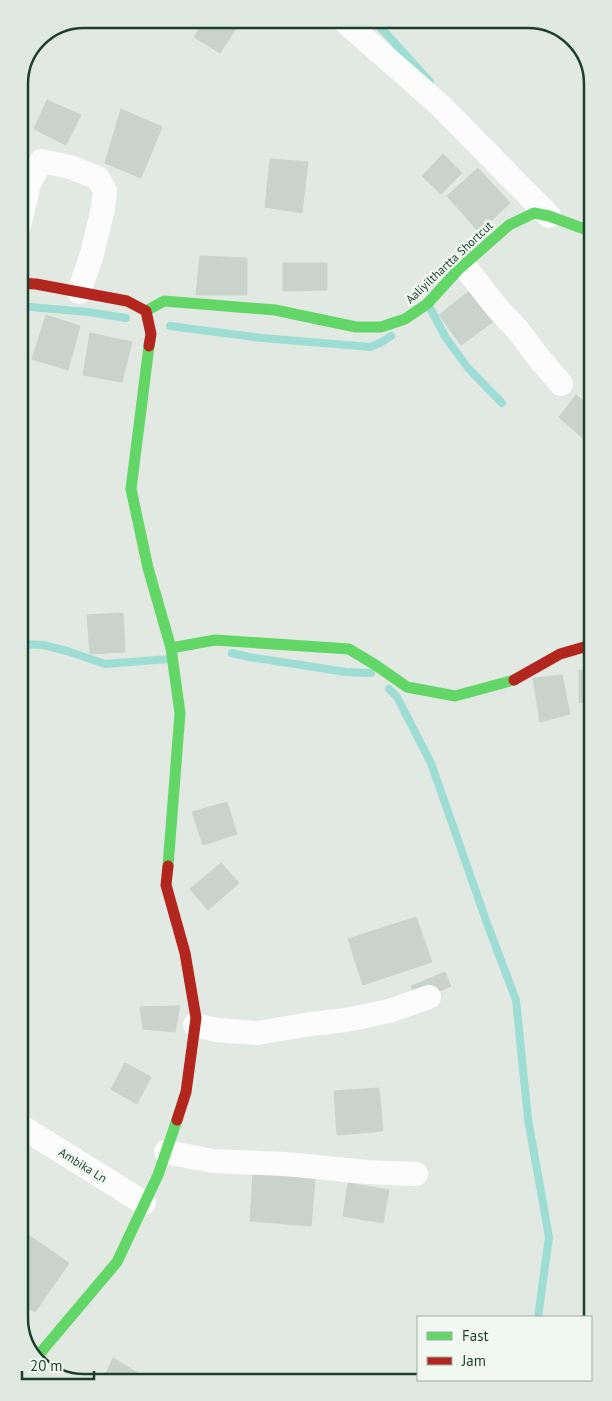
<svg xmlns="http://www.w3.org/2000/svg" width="612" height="1401" viewBox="0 0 612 1401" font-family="'PT Sans',sans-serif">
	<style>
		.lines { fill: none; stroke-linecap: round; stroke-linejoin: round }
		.stream { stroke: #9dddd4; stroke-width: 8 }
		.building { fill: #cad2cc; stroke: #cbd2cc }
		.street { stroke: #fbfcfb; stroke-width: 24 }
		.fast { stroke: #63d668; stroke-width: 11 }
		.jam { stroke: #b3261e; stroke-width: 11 }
		.labels { text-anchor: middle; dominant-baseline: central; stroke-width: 5; stroke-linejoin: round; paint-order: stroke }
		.street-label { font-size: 12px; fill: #1e3e2c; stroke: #f0f8f1 }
		.rim { fill: none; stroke: #1e3e2c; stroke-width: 2.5 }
	</style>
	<rect width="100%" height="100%" fill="#e2e9e3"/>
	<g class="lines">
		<g class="stream">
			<path d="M373 19 430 82"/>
			<path d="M19 306 88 312 126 318"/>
			<path d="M430 308 446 338 468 368 502 403"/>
			<path d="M170 326 262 338 370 347 380 343 391 336"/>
			<path d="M20 644 43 645 67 651 105 664 169 659"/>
			<path d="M232 653 249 657 346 672 371 673"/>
			<path d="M389 689 397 697 431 763 488 926 516 1000 528 1119 549 1237 538 1317"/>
		</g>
	</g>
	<g class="building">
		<path d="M206 19H236L240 22 220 53 194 37Z"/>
		<path d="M47 100 81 115 66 145 34 129Z"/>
		<path d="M121 109 162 127 141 178 105 163Z"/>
		<path d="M443 154 462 173 441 194 422 176Z"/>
		<path d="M270 159 308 162 302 213 265 207Z"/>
		<path d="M478 168 510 203 479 232 447 196Z"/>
		<path d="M200 256 247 258V295H196Z"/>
		<path d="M283 263H327V290L283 291Z"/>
		<path d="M473 288 494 321 461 345 439 315Z"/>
		<path d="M46 315 80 326 68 370 32 359Z"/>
		<path d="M90 333 132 342 122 382 83 375Z"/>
		<path d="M576 395 591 406V434L586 441 559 417Z"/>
		<path d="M123 613 125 652 90 654 87 615Z"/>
		<path d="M579 670 591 671V701L579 703Z"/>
		<path d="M562 675 570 714 540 722 533 678Z"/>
		<path d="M227 802 237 834 203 845 192 812Z"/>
		<path d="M221 863 239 883 208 910 190 889Z"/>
		<path d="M416 917 432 962 363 985 348 939Z"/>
		<path d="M445 972 451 986 417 1001 411 986Z"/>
		<path d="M180 1006 175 1032 143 1029 140 1007Z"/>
		<path d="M125 1063 151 1077 137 1104 111 1089Z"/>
		<path d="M379 1088 383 1131 337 1135 334 1091Z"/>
		<path d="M253 1174 315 1179 311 1226 250 1221Z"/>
		<path d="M348 1183 389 1190 383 1223 343 1216Z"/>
		<path d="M24 1232 69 1263 35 1312 22 1304V1235Z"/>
		<path d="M113 1358 153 1382H102Z"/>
	</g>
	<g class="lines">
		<g class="street">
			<path d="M342 19 441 106 549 216"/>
			<path d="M19 226 29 184 41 161 70 167 98 178 105 191 103 208 92 254 79 292"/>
			<path d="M465 267 498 309 517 329 538 357 561 384"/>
			<path d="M195 1025 217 1030 257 1033 311 1024 346 1020 389 1011 429 997"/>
			<path d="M22 1127 144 1203"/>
			<path d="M166 1152 213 1161 286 1164 366 1172 416 1174"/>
		</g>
		<g class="fast">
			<path d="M146 311 164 301 275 310 356 327H381L405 319 427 304 458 270 509 225 534 213 549 216 590 231"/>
			<path d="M149 346 131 489 148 568 171 648 180 713 168 866"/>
			<path d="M171 648 215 640 349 649 377 666 407 687 455 696 514 680"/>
			<path d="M36 1358 117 1262 158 1175 177 1120"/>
		</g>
		<g class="jam">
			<path d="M19 283 36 284 127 301 146 311 151 334 149 346"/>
			<path d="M514 680 560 654 591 645"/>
			<path d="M168 866 166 885 185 953 196 1018 186 1092 177 1120"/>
		</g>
	</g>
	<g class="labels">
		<g class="street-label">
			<text transform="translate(449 262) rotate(-43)">Aaliyilthartta Shortcut</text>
			<text transform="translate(83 1165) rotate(32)">Ambika Ln</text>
		</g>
	</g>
	<path d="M0 0H612V1401H0ZM84 28H528A56 56 0 0 1 584 84V1318A56 56 0 0 1 528 1374H84A56 56 0 0 1 28 1318V84A56 56 0 0 1 84 28Z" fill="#dfe9e1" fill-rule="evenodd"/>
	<path class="rim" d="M84 28H528A56 56 0 0 1 584 84V1318A56 56 0 0 1 528 1374H84A56 56 0 0 1 28 1318V84A56 56 0 0 1 84 28Z"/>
	<rect x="417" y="1316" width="175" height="65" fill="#f0f8f1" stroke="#9caea2"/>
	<rect x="427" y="1332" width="25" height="8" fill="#63d668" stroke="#9caea2"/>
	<text x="462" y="1341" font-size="15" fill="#1e3e2c">Fast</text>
	<rect x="427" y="1357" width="25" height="8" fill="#b3261e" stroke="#9caea2"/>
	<text x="462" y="1366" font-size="15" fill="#1e3e2c">Jam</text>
	<path d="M22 1371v8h72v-8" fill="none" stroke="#1e3e2c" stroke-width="2.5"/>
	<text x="30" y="1371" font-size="15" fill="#1e3e2c" stroke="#f0f8f1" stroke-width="4" paint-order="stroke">20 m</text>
</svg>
